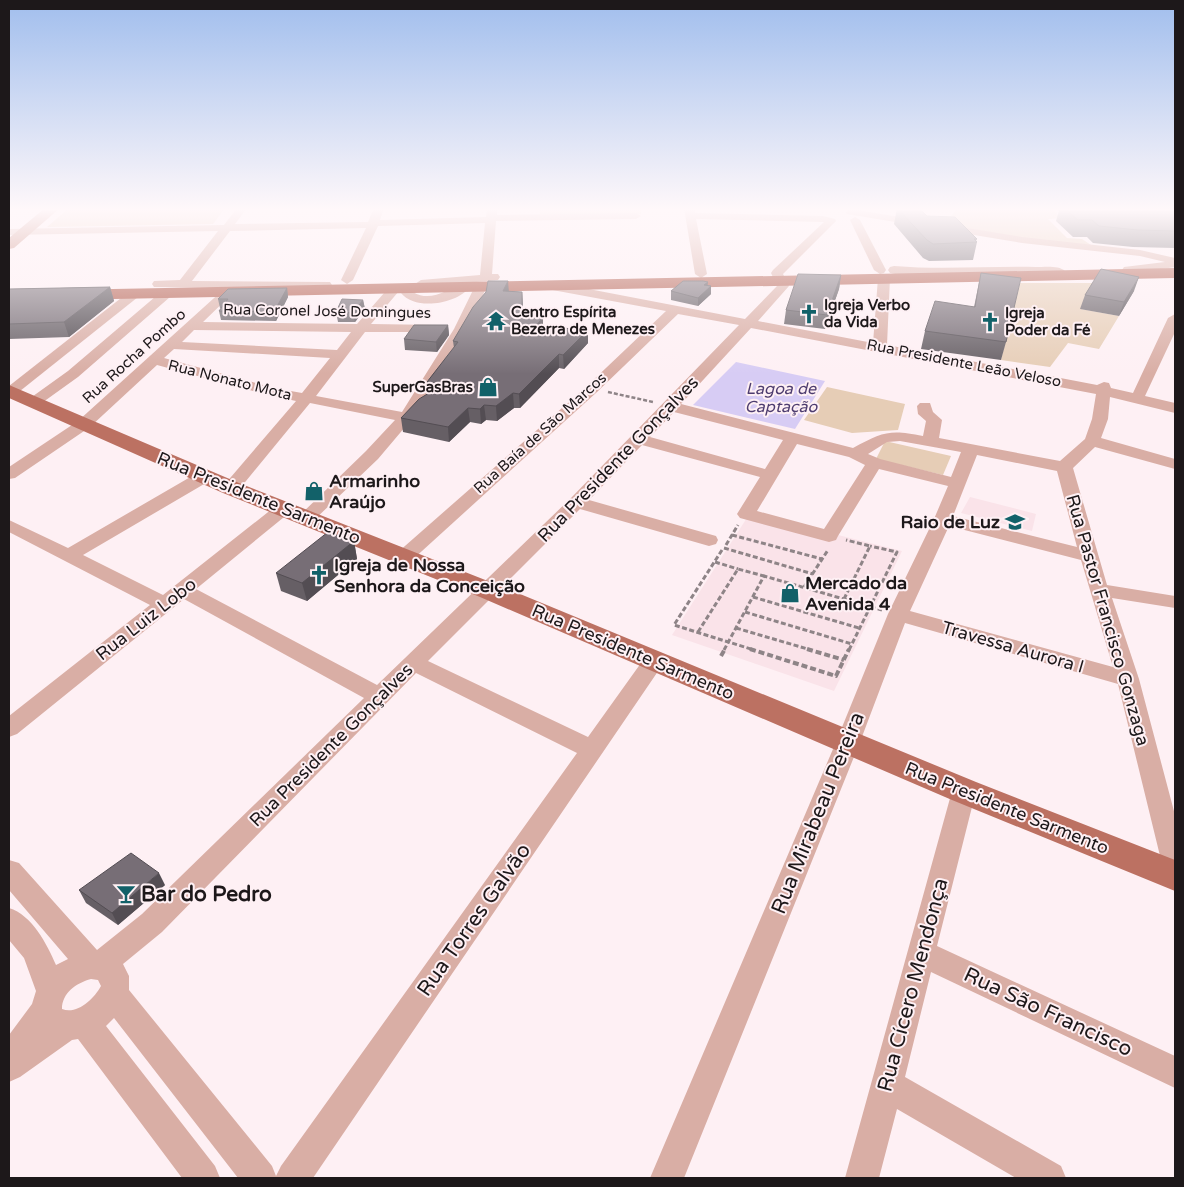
<svg xmlns="http://www.w3.org/2000/svg" width="1184" height="1187" viewBox="0 0 1184 1187" font-family="'Varela Round',sans-serif">
	<style>
		.built { fill: #fae3e9 }
		.green { fill: #e6cdb6 }
		.water { fill: #d7ccf4 }
		.lines { fill: none; stroke-linecap: round; stroke-linejoin: round }
		.path-far2 { stroke: #8e8487; stroke-width: 2.5; stroke-dasharray: 4 2; stroke-linecap: butt }
		.path-far1 { stroke: #8e8487; stroke-width: 3; stroke-dasharray: 5 2.5; stroke-linecap: butt }
		.path { stroke: #8e8487; stroke-width: 4; stroke-dasharray: 6 3; stroke-linecap: butt }
		.minor { fill: #d9aea5; fill-rule: evenodd }
		.major { fill: #bc7162; fill-rule: evenodd }
		.highway { fill: #b05949; fill-rule: evenodd }
		.wall { fill: #665f65 }
		.shaded-wall { fill: #534d53 }
		.building { fill: #776e76; stroke: #534d53 }
		.labels { text-anchor: middle; dominant-baseline: central; stroke-width: 4; stroke-linejoin: round; paint-order: stroke }
		.far-poi-label { font-size: 15px; font-weight: bold; fill: #1d181a; stroke: #fef0f4; text-anchor: start }
		.far-street-label { font-size: 15px; fill: #1d181a; stroke: #fef0f4 }
		.far-water-label { font-size: 16px; font-style: italic; fill: #4d3c6f; stroke: #fef0f4 }
		.street-label { font-size: 18px; fill: #1d181a; stroke: #fef0f4 }
		.poi-label { font-size: 18px; font-weight: bold; fill: #1d181a; stroke: #fef0f4; text-anchor: start }
		.near-street-label { font-size: 21px; fill: #1d181a; stroke: #fef0f4 }
		.near-poi-label { font-size: 21px; font-weight: bold; fill: #1d181a; stroke: #fef0f4; text-anchor: start }
	</style>
	<rect width="100%" height="100%" fill="#fef0f4"/>
	<g class="built">
		<path d="M970 497 1036 514 1032 531 961 513Z"/>
		<path d="M750 513 902 551 834 691 672 635Z"/>
	</g>
	<g class="green">
		<path d="M69 208H225L213 224 47 227Z"/>
		<path d="M540 208H641V214L540 215Z"/>
		<path d="M958 208H1052L1061 218 1048 219 1067 238 1082 239 1091 245 1027 239 944 224Z"/>
		<path d="M1020 283H1097L1081 309 1119 316 1099 349 1068 343 1050 367 1001 360Z"/>
		<path d="M827 387 905 404 898 430 852 433 804 420Z"/>
		<path d="M885 441 951 456 943 475 876 459Z"/>
	</g>
	<path class="water" d="M736 362 825 381 795 429 693 405Z"/>
	<g class="lines">
		<path class="path-far2" d="M608 392 653 402"/>
		<g class="path-far1">
			<path d="M732 535 822 559"/>
			<path d="M726 545 738 525"/>
			<path d="M724 548 813 574"/>
			<path d="M722 550 674 625 754 650"/>
			<path d="M715 562 738 569"/>
			<path d="M804 587 828 550"/>
			<path d="M753 597 859 628"/>
			<path d="M844 599 870 546 846 540"/>
			<path d="M745 612 852 644"/>
			<path d="M736 628 811 650"/>
			<path d="M698 632 738 569 764 576"/>
			<path d="M724 650 764 576 882 610"/>
			<path d="M849 650 897 552 870 546"/>
		</g>
		<g class="path">
			<path d="M750 649 836 676 849 649"/>
			<path d="M807 649 844 660"/>
			<path d="M721 656 725 649"/>
		</g>
		<g class="minor">
			<path d="M237 208H247L235 224 368 222 374 208H384L380 220 486 217 487 208H497V215L636 213 641 216 636 219 496 221 492 274H498L500 277 498 280 465 283 470 287C457 304 415 311 401 293L402 288 408 284 412 285 413 292C431 303 447 289 463 284L421 288 415 284 421 280 480 275 485 223 378 226 353 280 347 284 341 280 366 228 230 231 192 281 330 282 332 285 326 289 154 287 152 284 154 281 180 280 218 231 9 235V229L224 225Z"/>
			<path d="M684 208H694L695 213 823 216 835 219 836 221 783 274 789 286 758 321 873 343 878 278 884 274 890 278 887 345 1097 385 1104 382 1109 383 1111 388 1133 393 1168 318 1175 314V332L1145 396 1175 403V413L1110 397 1108 419 1101 438 1175 459V469L1095 447 1073 468 1107 585 1175 596V608L1112 598 1139 679 1175 815V875L1166 872 1162 864 1118 684 905 623 860 742 684 1178H650L836 742 888 614 934 519 948 486 879 469 838 536 836 540 829 542 740 518 737 514 760 477 642 445 589 500 716 536 718 540 716 544 709 546 702 544 580 509 428 661 588 737 646 656 654 654 662 656 665 661 313 1178H238L114 1018 106 1026 215 1166 220 1178H182L78 1039 72 1040 20 1077 9 1082V1035L32 1004 36 991 24 958 9 940V908C32 915 47 944 56 965L68 959 9 890V860L19 863 97 950 142 914 364 698 184 599 17 734 9 737V716L150 605 9 532V520L68 548 199 472H211L214 476 211 480 83 555 163 595 277 505 283 504 289 505 292 509 289 513 196 589 377 685 571 498 739 325 678 314 597 392 411 561 404 563 397 561 394 557 397 553 587 386 666 311 547 289 541 285 543 282 547 281 745 319 777 286 771 273 773 270 824 222 696 219 707 274 701 278 695 274ZM751 328 1096 394 1092 419 1085 439 1060 461 939 438 942 420 933 412 930 403H920L917 406 918 414 926 421 923 436C890 429 882 432 853 448L681 404ZM674 412 783 440 765 469 650 437ZM900 441 961 452 951 477 880 459 868 454 887 442ZM797 444 849 457 865 465 824 529 757 511ZM977 455 1057 471 1077 547 953 516ZM949 526 1081 560 1113 667 910 611ZM416 673 577 753 281 1166 276 1176 272 1166 129 990V976L123 964 162 932ZM91 979 98 980 101 986C94 999 77 1015 62 1009 62 993 76 983 91 979Z"/>
			<path d="M851 209 1022 237 1140 250 1175 258V267L1128 274 1124 273 1122 270 1124 267 1165 262 1140 256 1022 243 847 214 846 212Z"/>
			<path d="M855 217 860 220 886 270 884 273 880 274 874 270 850 220Z"/>
			<path d="M894 266C941 270 988 266 1036 267 1044 267 1059 265 1065 271 1059 278 1041 274 1032 274 987 273 934 283 890 273L888 270 890 267Z"/>
			<path d="M481 282 487 286 468 329 411 420 378 459 312 522 306 523 300 522 297 518 366 451 395 420 310 403 237 492 231 493 225 492 222 488 225 484 296 401 268 395 157 365 90 427 15 478 9 479V467L78 421 224 289 228 288 234 292 203 322 357 324 391 285H399L401 288 399 291 371 324 439 325 444 326 446 329 444 332H365L316 396 402 412 454 329 475 286ZM194 330 351 332 337 350 182 342ZM174 349 330 358 302 393 274 388 164 358Z"/>
			<path d="M134 290 140 294 138 297 15 395 9 396V386L130 291Z"/>
			<path d="M166 290 170 291 172 294 170 297 78 377 39 405H29L26 402 29 399 68 371 162 291Z"/>
			<path d="M964 781 973 784 976 791 937 946 1175 1056V1088L931 972 905 1077 1061 1166 1066 1178H1016L897 1109 879 1178H845L952 791 955 784Z"/>
		</g>
		<g class="major">
			<path d="M45 208H60L14 248 9 249V238Z"/>
			<path d="M9 385 239 483 498 585 976 782 1175 860V891L952 800 480 597 223 493 9 398Z"/>
		</g>
		<path class="highway" d="M1175 268V278L9 301V291Z"/>
	</g>
	<g class="wall">
		<path d="M897 208 927 216 977 239 976 241 977 242 973 260 929 261 923 258 894 224Z"/>
		<path d="M1056 208H1175V248L1133 247 1093 243 1087 237H1073L1056 221 1059 211Z"/>
		<path d="M981 273 1006 342 1001 360 921 349 925 331 974 307Z"/>
		<path d="M841 275 839 289 825 329 784 324 786 310Z"/>
		<path d="M708 282 707 285 711 286V294L698 306 671 300V291Z"/>
		<path d="M110 287 114 301 69 337 9 339V289Z"/>
		<path d="M287 288 288 297 276 321 221 320 219 311 221 308H220L218 299Z"/>
		<path d="M508 291 522 292 523 315 543 317V326L588 330V343L564 369 559 368 520 408H514L497 421 486 420 481 424 470 422 449 442 403 432 401 418 429 393 427 382 454 348 453 341Z"/>
		<path d="M1134 291 1119 316 1080 309 1085 295Z"/>
		<path d="M363 300 365 309 355 322H338L336 312Z"/>
		<path d="M448 325 449 335 437 352 405 350 404 339Z"/>
		<path d="M354 541 357 559 307 601 281 591 276 573Z"/>
		<path d="M165 885 118 925 86 903 79 890Z"/>
	</g>
	<g class="shaded-wall">
		<path d="M841 275 839 289 825 329 827 315Z"/>
		<path d="M1139 277 1134 291 1119 316 1124 302Z"/>
		<path d="M508 281 509 293 503 291Z"/>
		<path d="M708 282 707 290 711 286V294L698 306V298L704 285Z"/>
		<path d="M110 287 114 301 69 337 64 322Z"/>
		<path d="M287 288 288 297 276 321 274 312Z"/>
		<path d="M522 292 523 305 522 328Z"/>
		<path d="M363 300 365 309 355 322 353 313Z"/>
		<path d="M543 317V330L536 326Z"/>
		<path d="M448 325 449 335 437 352 436 342Z"/>
		<path d="M588 330V343L564 369 563 355Z"/>
		<path d="M559 354V368L520 408 519 394Z"/>
		<path d="M513 393 514 408 497 421 496 406Z"/>
		<path d="M484 405 486 420 481 424 480 409Z"/>
		<path d="M468 408 470 422 449 442 448 427Z"/>
		<path d="M354 541 357 559 307 601 302 583Z"/>
		<path d="M159 873 165 885 118 925 112 913Z"/>
	</g>
	<g class="building">
		<path d="M897 208 922 211 927 216 955 217 977 239H974L977 242 933 244 927 240Z"/>
		<path d="M1064 208H1175V231L1138 230 1099 226 1092 220H1078Z"/>
		<path d="M1101 269 1139 277 1124 302 1085 295Z"/>
		<path d="M981 273 1021 278 1006 342 925 331 935 301 975 307Z"/>
		<path d="M798 274 841 275 827 315 786 310Z"/>
		<path d="M488 281H508L503 291 522 292V315L543 317 536 326 588 330 563 355 559 354 519 394 513 393 496 406 484 405 480 409 468 408 448 427 401 418 419 399 444 384 427 382 458 342 453 341 473 307 486 292Z"/>
		<path d="M683 281H703L708 282 704 285 711 286 698 298 671 291Z"/>
		<path d="M110 287 64 322 9 324V289Z"/>
		<path d="M287 288 274 312 219 311 228 299H218L228 289Z"/>
		<path d="M342 299 363 300 353 313 336 312Z"/>
		<path d="M414 325H448L436 342 404 339Z"/>
		<path d="M328 532 354 541 302 583 276 573Z"/>
		<path d="M131 853 159 873 112 913 79 890Z"/>
	</g>
	<linearGradient id="sky" x2="0" y2="1"><stop stop-color="#a1beed"/><stop offset="0.56" stop-color="#fff8fa"/><stop offset="1" stop-color="#fff8fa" stop-opacity="0"/></linearGradient>
	<rect width="1184" height="374" fill="url(#sky)"/>
	<defs>
		<symbol id="church-bare" viewBox="-9 -9 18 18"><path d="M-1.2-6h2.4v3.5h3.3v2.4h-3.3V6h-2.4V-.1h-3.3v-2.4h3.3Z" fill="#126169" stroke="#fef0f4" stroke-width="2.5" paint-order="stroke"/></symbol>
		<symbol id="temple-bare" viewBox="-9 -9 18 18"><path d="M0-6L5-2H3V0L6.5 2.5H4V6H1.5V3h-3V6H-4V2.5H-6.5L-3 0V-2H-5Z" fill="#126169" stroke="#fef0f4" stroke-width="2.5" paint-order="stroke"/></symbol>
		<symbol id="shop-bare" viewBox="-9 -9 18 18"><path d="M-5-2.5h2.3a2.7 3.5 0 0 1 5.4 0H5L5.5 6h-11ZM-1.5-2.5h3a1.5 2.3 0 0 0-3 0Z" fill="#126169" stroke="#fef0f4" stroke-width="2.5" paint-order="stroke"/></symbol>
		<symbol id="school-bare" viewBox="-9 -9 18 18"><path d="M0-5L7-2L0 1L-7-2ZM-4 1L0 2.5L4 1V4Q0 6-4 4Z" fill="#126169" stroke="#fef0f4" stroke-width="2.5" paint-order="stroke"/></symbol>
		<symbol id="bar-bare" viewBox="-9 -9 18 18"><path d="M-6-5H6L.8 .8V4.5H3.5V6h-7V4.5H-.8V.8Z" fill="#126169" stroke="#fef0f4" stroke-width="2.5" paint-order="stroke"/></symbol>
	</defs>
	<g fill-rule="evenodd">
		<use href="#church-bare" x="795" y="300" width="28" height="28"/>
		<use href="#temple-bare" x="482" y="307" width="28" height="28"/>
		<use href="#church-bare" x="976" y="308" width="28" height="28"/>
		<use href="#shop-bare" x="474" y="373" width="28" height="28"/>
		<use href="#shop-bare" x="300" y="477" width="28" height="28"/>
		<use href="#school-bare" x="1001" y="508" width="28" height="28"/>
		<use href="#church-bare" x="305" y="561" width="28" height="28"/>
		<use href="#shop-bare" x="776" y="579" width="28" height="28"/>
		<use href="#bar-bare" x="112" y="880" width="28" height="28"/>
	</g>
	<g class="labels">
		<g class="far-poi-label">
			<text x="824" y="305">Igreja Verbo<tspan x="824" dy="17">da Vida</tspan></text>
			<text x="511" y="312">Centro Espírita<tspan x="511" dy="17">Bezerra de Menezes</tspan></text>
			<text x="1005" y="313">Igreja<tspan x="1005" dy="17">Poder da Fé</tspan></text>
			<text x="473" y="387" text-anchor="end">SuperGasBras</text>
		</g>
		<g class="far-street-label">
			<text transform="translate(327 311) rotate(1)">Rua Coronel José Domingues</text>
			<text transform="translate(134 356) rotate(-42)">Rua Rocha Pombo</text>
			<text transform="translate(964 363) rotate(11)">Rua Presidente Leão Veloso</text>
			<text transform="translate(230 380) rotate(14)">Rua Nonato Mota</text>
			<text transform="translate(540 433) rotate(-42)">Rua Baía de São Marcos</text>
		</g>
		<g class="far-water-label">
			<text x="781" y="389">Lagoa de<tspan x="781" dy="18">Captação</tspan></text>
		</g>
		<g class="street-label">
			<text transform="translate(618 459) rotate(-46)">Rua Presidente Gonçalves</text>
			<text transform="translate(259 498) rotate(22)">Rua Presidente Sarmento</text>
			<text transform="translate(146 619) rotate(-38)">Rua Luiz Lobo</text>
			<text transform="translate(1108 620) rotate(74)">Rua Pastor Francisco Gonzaga</text>
			<text transform="translate(1013 647) rotate(16)">Travessa Aurora I</text>
			<text transform="translate(633 652) rotate(23)">Rua Presidente Sarmento</text>
			<text transform="translate(331 745) rotate(-45)">Rua Presidente Gonçalves</text>
			<text transform="translate(1007 808) rotate(22)">Rua Presidente Sarmento</text>
		</g>
		<g class="poi-label">
			<text x="329" y="481">Armarinho<tspan x="329" dy="21">Araújo</tspan></text>
			<text x="1000" y="522" text-anchor="end">Raio de Luz</text>
			<text x="334" y="565">Igreja de Nossa<tspan x="334" dy="21">Senhora da Conceição</tspan></text>
			<text x="805" y="583">Mercado da<tspan x="805" dy="21">Avenida 4</tspan></text>
		</g>
		<g class="near-street-label">
			<text transform="translate(818 813) rotate(-68)">Rua Mirabeau Pereira</text>
			<text transform="translate(474 920) rotate(-55)">Rua Torres Galvão</text>
			<text transform="translate(913 985) rotate(-75)">Rua Cícero Mendonça</text>
			<text transform="translate(1048 1012) rotate(25)">Rua São Francisco</text>
		</g>
		<g class="near-poi-label">
			<text x="141" y="894">Bar do Pedro</text>
		</g>
	</g>
	<rect width="1184" height="1187" fill="none" stroke="#1d181a" stroke-width="20"/>
</svg>
